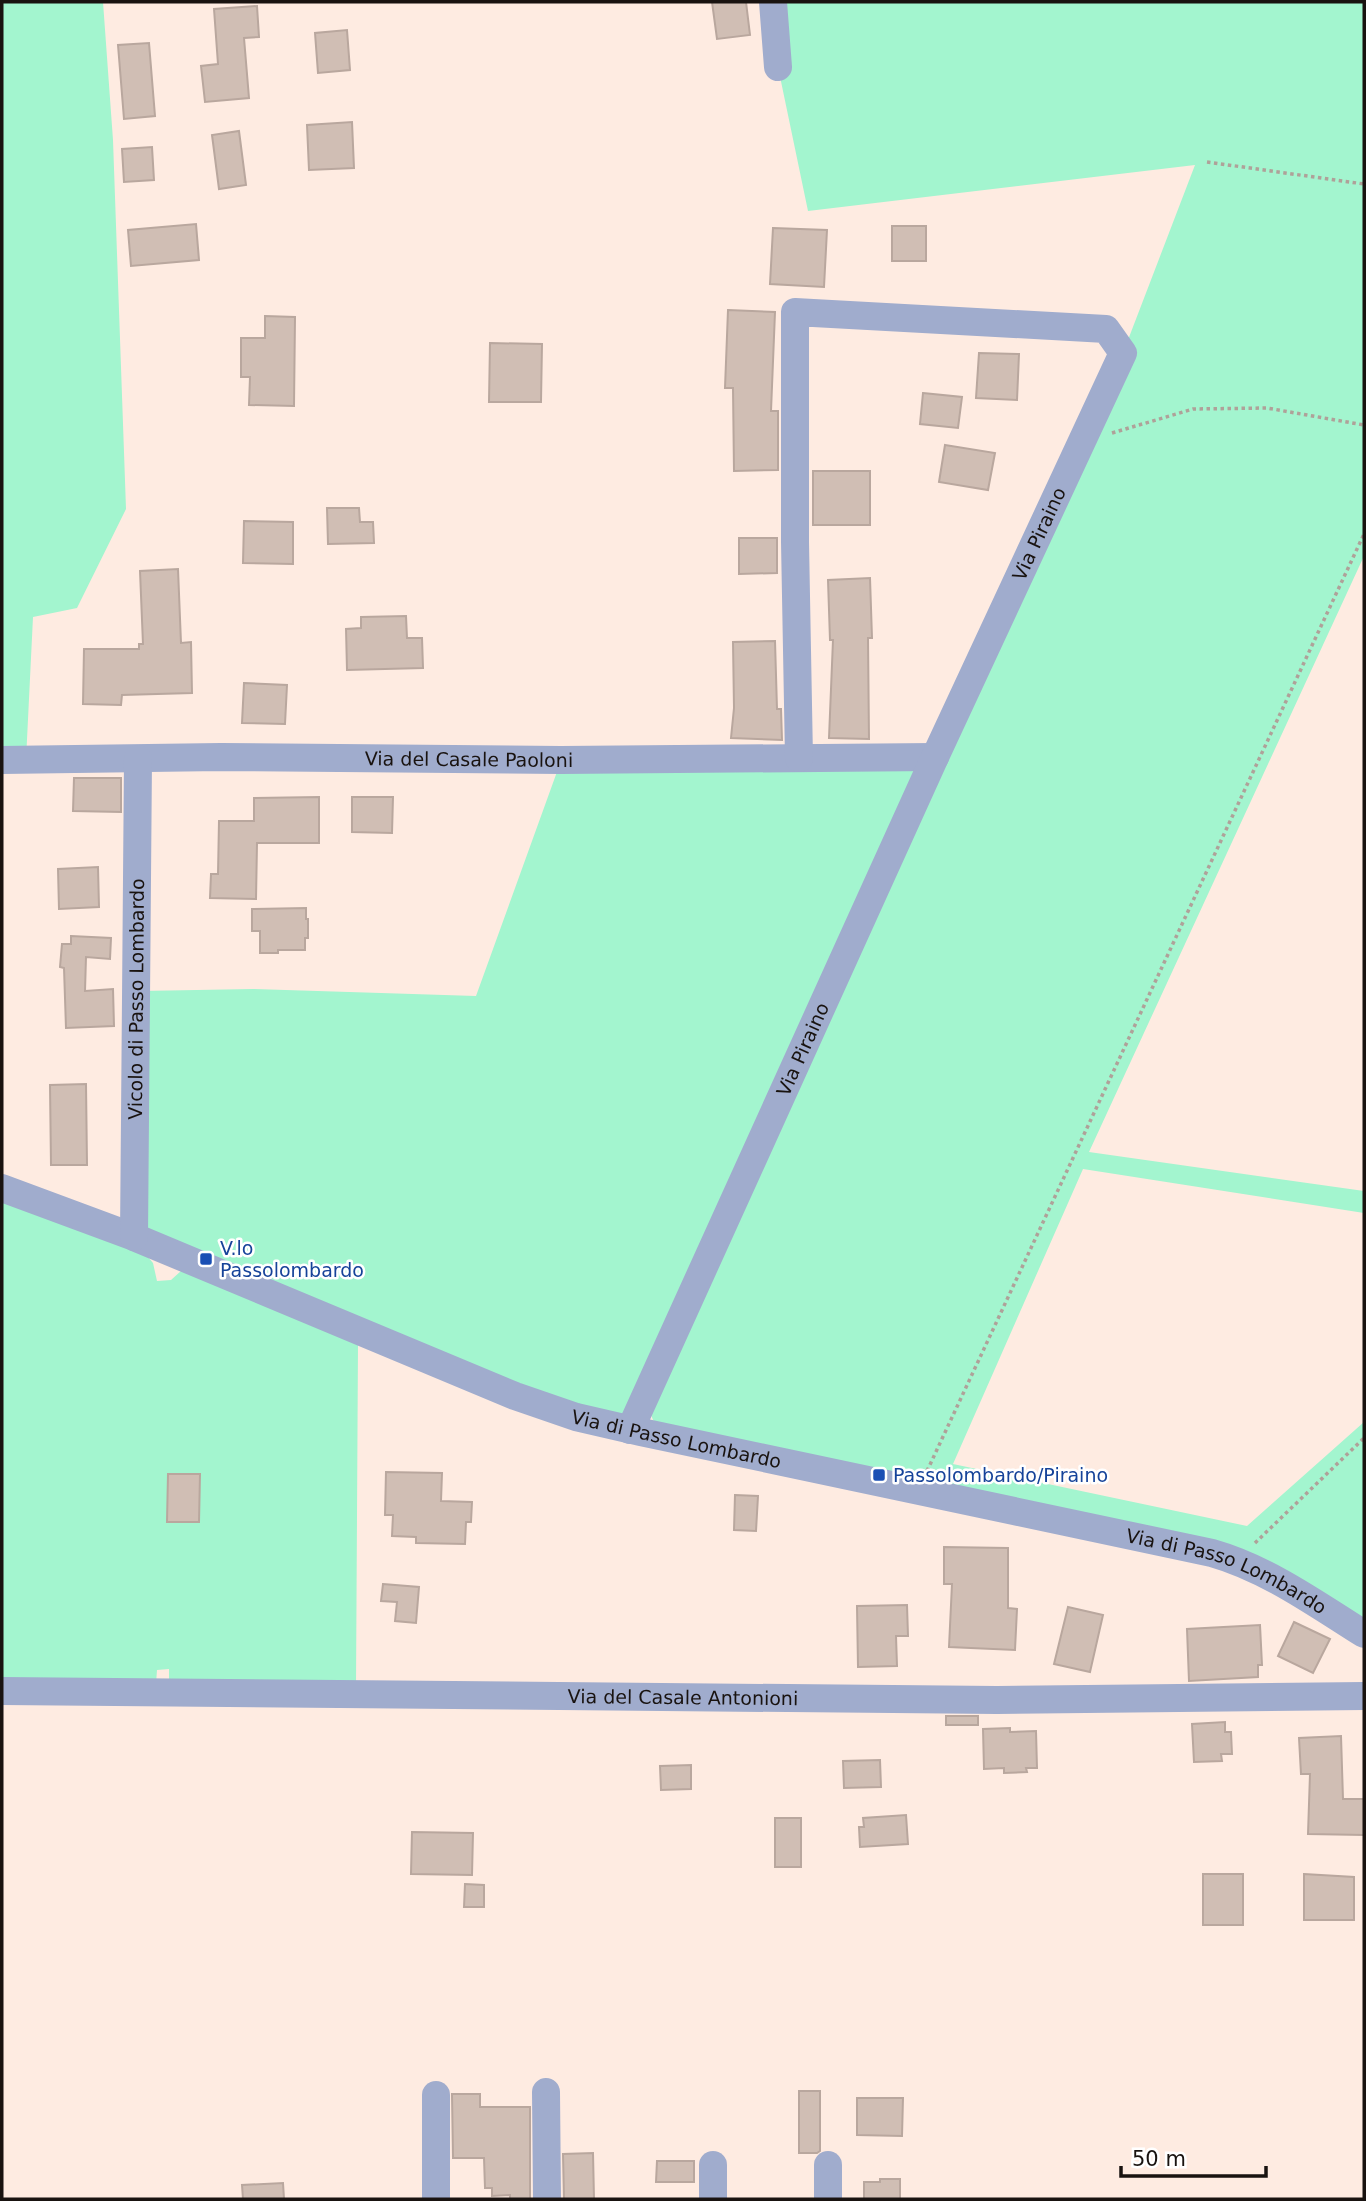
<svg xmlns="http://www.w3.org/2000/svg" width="1366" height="2201" viewBox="0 0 1366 2201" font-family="'DejaVu Sans',sans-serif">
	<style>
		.green { fill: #a3f5cf }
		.building { fill: #d0beb4; stroke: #b9a79e; stroke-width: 2 }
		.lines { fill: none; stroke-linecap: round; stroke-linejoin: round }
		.path { stroke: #afa199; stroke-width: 3.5; stroke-dasharray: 3.5 3.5; stroke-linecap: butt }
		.minor { stroke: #a0accd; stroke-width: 28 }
		.transit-dot { fill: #1a4fb4; stroke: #fff; stroke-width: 2.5 }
		.labels { text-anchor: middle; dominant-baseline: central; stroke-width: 5; stroke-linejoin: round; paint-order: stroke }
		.street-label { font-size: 19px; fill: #191310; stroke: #fff }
		.transit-label { font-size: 19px; fill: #164399; stroke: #fff; text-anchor: start }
	</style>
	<rect width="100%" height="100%" fill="#feebe1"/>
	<g class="green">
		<path d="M2 2H103L113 140 126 509 77 608 33 617 26 760H2Z"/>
		<path d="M773 2H1364V556L1089 1152 1364 1191V1213L1083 1169 953 1464 1247 1526 1364 1422V1627L1283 1573 661 1428 653 1420 649 1409 1123 353 1195 165 808 211 778 67Z"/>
		<path d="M558 769H919L628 1420 536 1396 149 1230 144 1221 140 991 253 989 476 996Z"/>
		<path d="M2 1197 148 1257 153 1263 157 1281 171 1280 181 1271 358 1344 356 1687 169 1685V1669L157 1670 156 1684 2 1685Z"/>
	</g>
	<g class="building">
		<path d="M712 2H746L750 35 717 39Z"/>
		<path d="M257 6 259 37 244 38 249 98 205 102 201 66 218 64 214 9Z"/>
		<path d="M347 30 350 70 318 73 315 33Z"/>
		<path d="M149 43 155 116 124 119 118 45Z"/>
		<path d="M352 122 354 168 309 170 307 125Z"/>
		<path d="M239 131 246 185 219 189 212 135Z"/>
		<path d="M152 147 154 180 124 182 122 149Z"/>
		<path d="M196 224 199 260 131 266 128 230Z"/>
		<rect x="892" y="226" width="34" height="35"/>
		<path d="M773 228 827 230 824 287 770 284Z"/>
		<path d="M728 310 775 312 771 411H778V470L734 471 733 388H725Z"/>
		<path d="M265 316 295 317 294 406 249 405 250 377H241V338H265Z"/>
		<path d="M490 343 542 344 541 402H489Z"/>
		<path d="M979 353 1019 354 1017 400 976 398Z"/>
		<path d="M923 393 962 397 958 428 920 424Z"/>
		<path d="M945 445 995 453 988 490 939 482Z"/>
		<rect x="813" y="471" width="57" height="54"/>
		<path d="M327 508H359L360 522H373L374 543 328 544Z"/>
		<path d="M244 521 293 522V564L243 563Z"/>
		<path d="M739 538H777V573L739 574Z"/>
		<path d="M178 569 181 643 191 642 192 693 122 695 121 705 83 704 84 649H139V644H143L140 571Z"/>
		<path d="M870 578 872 638H868L869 739 829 738 833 640H830L828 580Z"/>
		<path d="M406 616 407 638H422L423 668 347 670 346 629 361 628V617Z"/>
		<path d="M775 641 777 709H781L782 740 731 738 734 708 733 642Z"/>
		<path d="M244 683 287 685 285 724 242 723Z"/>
		<path d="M74 778H121V812L73 811Z"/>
		<path d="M319 797V843H257L256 899 210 898 211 874H218L219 821H254V798Z"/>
		<path d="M352 797H393L392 833 352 832Z"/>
		<path d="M98 867 99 907 59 909 58 869Z"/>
		<path d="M306 908V919H308V938H305V950H278V953H260V931H252V909Z"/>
		<path d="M71 936 111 938 110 959 86 957 85 991 113 989 114 1026 66 1028 64 968 60 967 62 944H71Z"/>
		<path d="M86 1084 87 1165H51L50 1085Z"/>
		<path d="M386 1472 442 1473 441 1501 472 1502 471 1522H466L465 1544 416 1543V1537L392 1536 393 1515H385Z"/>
		<path d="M168 1474H200L199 1522H167Z"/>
		<path d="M735 1495 758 1496 756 1531 734 1530Z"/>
		<path d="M944 1547 1008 1548V1608L1017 1609 1015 1650 949 1647 952 1584H944Z"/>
		<path d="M383 1584 419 1587 416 1623 395 1621 397 1602 381 1601Z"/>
		<path d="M907 1605 908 1636H896L897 1666 858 1667 857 1606Z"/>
		<path d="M1068 1607 1103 1615 1090 1672 1054 1664Z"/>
		<path d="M1294 1622 1330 1639 1313 1673 1278 1656Z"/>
		<path d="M1260 1625 1262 1665H1258V1677L1189 1681 1187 1629Z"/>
		<rect x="946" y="1716" width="32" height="9"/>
		<path d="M1225 1722V1732H1231L1232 1754H1221L1222 1761 1194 1762 1192 1724Z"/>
		<path d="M1010 1728V1732L1036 1731 1037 1768H1026L1027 1772 1004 1773V1768L984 1769 983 1729Z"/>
		<path d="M1341 1736 1343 1799H1364V1835L1308 1834 1310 1774H1301L1299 1738Z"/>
		<path d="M880 1760 881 1787 844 1788 843 1761Z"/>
		<path d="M691 1765V1789L661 1790 660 1766Z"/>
		<path d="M906 1815 908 1844 860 1847 859 1827H864L863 1818Z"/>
		<rect x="775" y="1818" width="26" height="49"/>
		<path d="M412 1832 473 1833 472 1875 411 1874Z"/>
		<rect x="1203" y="1874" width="40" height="51"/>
		<path d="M1304 1874 1354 1877V1920H1304Z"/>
		<path d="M465 1884 484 1885V1907H464Z"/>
		<path d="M799 2091H820V2151L817 2153H799Z"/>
		<path d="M452 2094H480V2107H530V2199H510V2195L492 2196V2188H485L484 2158H453Z"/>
		<path d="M857 2098H903L902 2136 857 2135Z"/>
		<path d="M593 2153 594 2199H564L563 2154Z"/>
		<path d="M657 2161H694V2182H656Z"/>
		<path d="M880 2179H900V2199H864V2182H880Z"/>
		<path d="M283 2183 284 2199H243L242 2185Z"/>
	</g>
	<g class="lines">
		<g class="path">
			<path d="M1207 162 1364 184"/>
			<path d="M1112 433 1193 409 1267 408 1364 425"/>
			<path d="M927 1471 1364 534"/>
			<path d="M1255 1543 1364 1438"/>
		</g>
		<g class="minor">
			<path d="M773 2 778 67"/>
			<path id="s1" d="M2 760 221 757 561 760 935 757"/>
			<path id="s2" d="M2 1188 134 1237 515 1396 576 1417 641 1432 1212 1553C1268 1569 1316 1604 1364 1634"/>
			<path id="s3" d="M134 1237 138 759"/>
			<path id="s4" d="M630 1430 935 757 1123 353 1106 329 795 312V542L799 758"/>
			<path id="s5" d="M2 1691 997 1700 1364 1696"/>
			<path d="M546 2092 547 2199"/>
			<path d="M436 2199V2095"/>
			<path d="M713 2199V2165"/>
			<path d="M828 2199V2165"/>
		</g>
	</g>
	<g class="transit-dot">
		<rect x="199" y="1252" width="14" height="14" rx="3.5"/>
		<rect x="872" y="1468" width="14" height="14" rx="3.5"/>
	</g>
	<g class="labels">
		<g class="street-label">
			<text stroke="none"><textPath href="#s4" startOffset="985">Via Piraino</textPath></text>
			<text stroke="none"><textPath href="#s1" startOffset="467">Via del Casale Paoloni</textPath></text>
			<text stroke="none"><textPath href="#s3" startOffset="238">Vicolo di Passo Lombardo</textPath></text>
			<text stroke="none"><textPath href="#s4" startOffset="418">Via Piraino</textPath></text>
			<text stroke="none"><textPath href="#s2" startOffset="721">Via di Passo Lombardo</textPath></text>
			<text stroke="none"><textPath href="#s2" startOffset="1288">Via di Passo Lombardo</textPath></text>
			<text stroke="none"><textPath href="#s5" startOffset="681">Via del Casale Antonioni</textPath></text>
		</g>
		<g class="transit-label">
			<text x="220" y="1248">V.lo<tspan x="220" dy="22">Passolombardo</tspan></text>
			<text x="893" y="1475">Passolombardo/Piraino</text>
		</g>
	</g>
	<rect width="1366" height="2201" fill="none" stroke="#191310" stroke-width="7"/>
	<path d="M1121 2166v10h145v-10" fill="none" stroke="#191310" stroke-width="3.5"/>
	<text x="1132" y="2166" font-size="21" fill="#191310" stroke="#ffffff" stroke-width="5" paint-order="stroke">50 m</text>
</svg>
